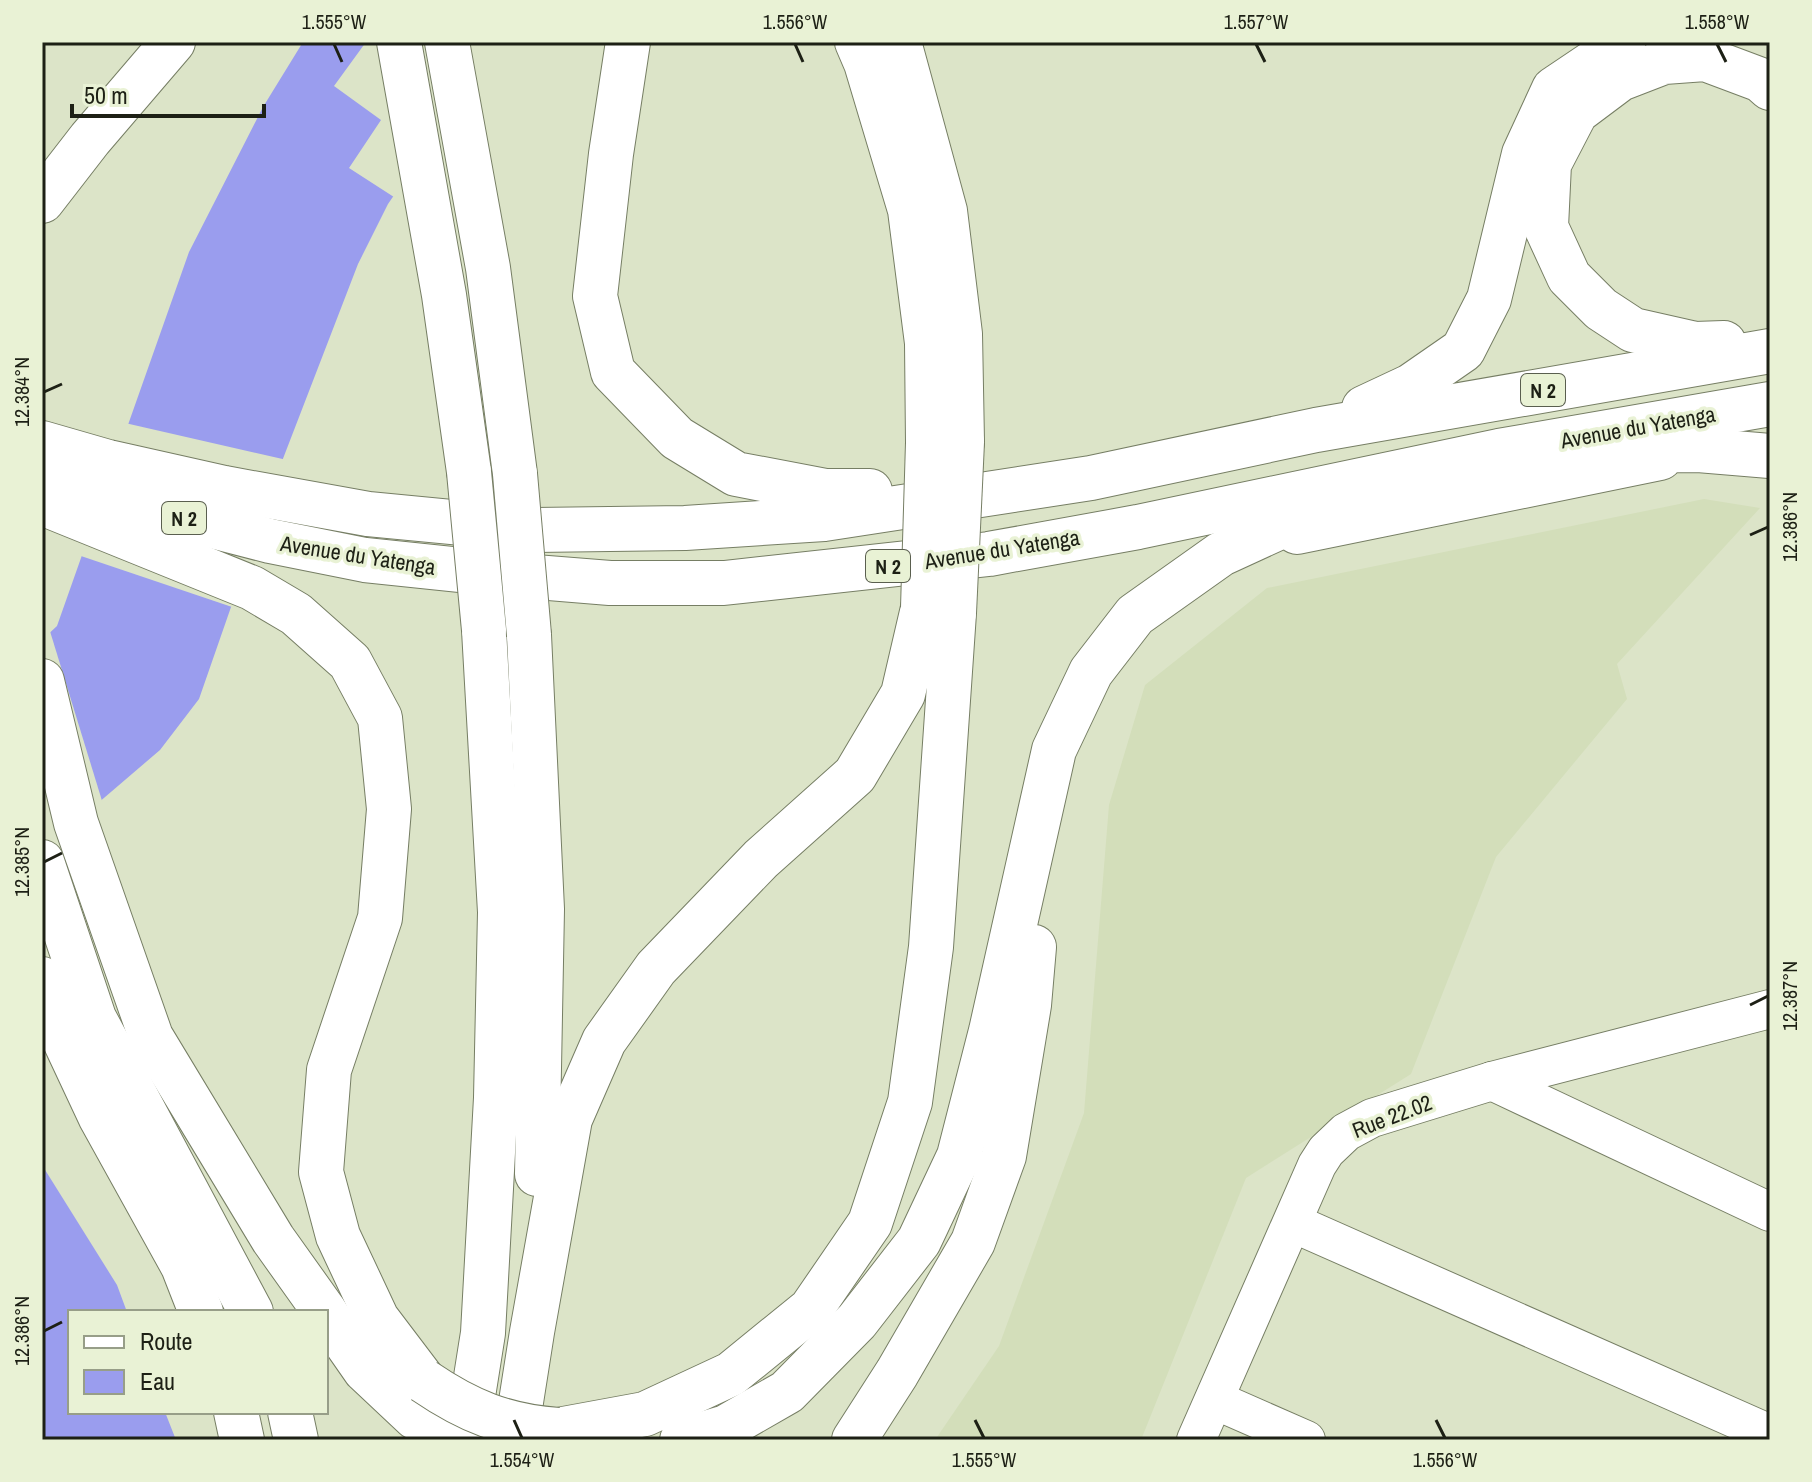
<svg xmlns="http://www.w3.org/2000/svg" width="1812" height="1482" viewBox="0 0 1812 1482" font-family="'Archivo Narrow',sans-serif">
	<style>
		.built { fill: #d3deba }
		.water { fill: #9a9dee }
		.pier { fill: #dce4c8 }
		.lines { fill: none; stroke-linecap: round; stroke-linejoin: round }
		.minor-casing { stroke: #767e64; stroke-width: 40 }
		.major-casing { stroke: #767e64; stroke-width: 46 }
		.minor { stroke: #fff; stroke-width: 38 }
		.major { stroke: #fff; stroke-width: 44 }
		.major-bridge-casing { stroke: #767e64; stroke-width: 46; stroke-linecap: butt }
		.major-bridge { stroke: #fff; stroke-width: 44 }
		.ticks { fill: none; stroke: #1d2015; stroke-width: 3 }
		.labels { text-anchor: middle; dominant-baseline: central; stroke-width: 7; stroke-linejoin: round; paint-order: stroke }
		.shield { fill: #e9f2d5; stroke: #5a5f4f; stroke-width: 2 }
		.shield-label { font-size: 20px; font-weight: bold; fill: #1d2015 }
		.street-label { font-size: 22px; fill: #1d2015; stroke: #e9f2d5 }
		.neatline { fill: none; stroke: #1d2015; stroke-width: 3 }
		.ticks-label { font-size: 20px; text-anchor: middle; fill: #1d2015 }
	</style>
	<rect width="100%" height="100%" fill="#dce4c8"/>
	<path class="built" d="M1704 499 1760 508 1617 664 1627 699 1496 857 1411 1074 1246 1178 1141 1440H935L999 1346 1084 1113 1109 805 1145 685 1267 588Z"/>
	<g class="water">
		<path d="M303 42H499L388 204 358 264 279 469 199 699 160 750 42 851V640L57 626 189 252 263 107Z"/>
		<path d="M42 1165 117 1285 127 1312H70V1412H165L176 1440H42Z"/>
	</g>
	<g class="pier">
		<path d="M366 42H503L397 199 349 168 381 120 334 86Z"/>
		<path d="M125 423 287 460 235 608 78 555Z"/>
		<path d="M49 628 103 804 42 855V634Z"/>
	</g>
	<g class="lines">
		<defs>
			<g id="minor">
				<path d="M1492 1081 1770 1212"/>
				<path d="M1293 1223 1770 1434"/>
				<path d="M1215 1400 1306 1440"/>
				<path d="M1196 1440 1317 1165 1326 1151 1346 1132 1372 1118 1492 1081 1770 1009"/>
			</g>
			<g id="major">
				<path d="M399 42 444 295 469 472"/>
				<path d="M447 42 488 268 515 474"/>
				<path d="M628 42 611 154 595 296 613 372 677 438 736 474 826 491H870"/>
				<path d="M857 42 866 63 910 210 927 343 928 443"/>
				<path d="M899 42 945 211 960 334 962 442"/>
				<path d="M42 201 90 139 173 42"/>
				<path d="M1724 343 1695 344 1633 330 1601 309 1569 277 1546 227 1549 164 1576 112 1620 79 1664 62 1705 59 1761 80 1770 88"/>
				<path d="M1364 408 1411 386 1463 350 1489 299 1524 154 1554 89 1615 48 1623 45"/>
				<path d="M42 443 108 462 224 488 368 514 535 530 685 528 824 519 1091 478 1316 430 1770 351"/>
				<path d="M1625 451 1698 450 1770 456"/>
				<path d="M42 475 99 490 189 520 270 541 365 560 499 574 610 583H724L989 554 1138 527 1499 451 1770 404"/>
				<path d="M42 503 252 588 296 614 350 662 380 718 389 809 380 918 329 1070 321 1172 338 1236 377 1319 424 1381"/>
				<path d="M1297 532 1660 458"/>
				<path d="M529 635 542 909 537 1174"/>
				<path d="M42 681 76 823 151 1037 273 1239 325 1312"/>
				<path d="M42 862 94 1018 251 1312"/>
				<path d="M42 979 63 1037 100 1116 183 1266 201 1312"/>
				<path d="M326 1314 365 1370 415 1417 460 1440"/>
				<path d="M236 1412 242 1440"/>
				<path d="M290 1412 296 1440"/>
				<path d="M558 1430 645 1414 731 1374 811 1309 870 1223 910 1102 931 947 954 613"/>
				<path d="M466 1440 483 1333 496 1098 500 912 484 630"/>
				<path d="M515 1440 532 1332 570 1119 604 1041 656 968 761 859 855 775 903 694 923 608"/>
				<path d="M682 1440 726 1427 787 1392 857 1321 919 1241 959 1156 991 1031 1054 750 1091 672 1135 615 1221 554 1328 505"/>
				<path d="M854 1440 897 1373 973 1242 1004 1156 1029 1005 1034 947"/>
			</g>
		</defs>
		<use href="#minor" class="minor-casing"/>
		<use href="#major" class="major-casing"/>
		<use href="#minor" class="minor"/>
		<use href="#major" class="major"/>
		<defs>
			<g id="major-bridge">
				<path d="M469 472 484 630"/>
				<path d="M515 474 529 635"/>
				<path d="M923 608 928 443"/>
				<path d="M954 613 962 442"/>
				<path d="M424 1381C468 1411 505 1426 558 1430"/>
			</g>
		</defs>
		<use href="#major-bridge" class="major-bridge-casing"/>
		<use href="#major-bridge" class="major-bridge"/>
	</g>
	<path class="ticks" d="M334 44 342 62M795 44 803 62M1256 44 1265 62M1717 44 1726 62M44 392 62 384M1750 535 1768 527M44 862 62 853M1750 1005 1768 996M44 1331 62 1322M514 1420 522 1438M975 1420 984 1438M1436 1420 1445 1438"/>
	<g class="labels">
		<g class="shield">
			<rect x="1521" y="374" width="44" height="32" rx="6"/>
			<rect x="162" y="502" width="44" height="32" rx="6"/>
			<rect x="866" y="550" width="44" height="32" rx="6"/>
		</g>
		<g class="shield-label">
			<text x="1543" y="390">N 2</text>
			<text x="184" y="518">N 2</text>
			<text x="888" y="566">N 2</text>
		</g>
		<g class="street-label">
			<text transform="translate(1638 427) rotate(-10)">Avenue du Yatenga</text>
			<text transform="translate(1002 549) rotate(-9)">Avenue du Yatenga</text>
			<text transform="translate(358 555) rotate(9)">Avenue du Yatenga</text>
			<text transform="translate(1392 1116) rotate(-21)">Rue 22.02</text>
		</g>
	</g>
	<rect width="1812" height="1482" fill="none" stroke="#e9f2d5" stroke-width="88"/>
	<rect x="68" y="1310" width="260" height="104" fill="#e9f2d5" stroke="#979e88" stroke-width="2"/>
	<rect x="84" y="1336" width="40" height="12" fill="#ffffff" stroke="#979e88" stroke-width="2"/>
	<text x="140" y="1350" font-size="24" fill="#1d2015">Route</text>
	<rect x="84" y="1370" width="40" height="24" fill="#9a9dee" stroke="#979e88" stroke-width="2"/>
	<text x="140" y="1390" font-size="24" fill="#1d2015">Eau</text>
	<path d="M72 104v12h192v-12" fill="none" stroke="#1d2015" stroke-width="4"/>
	<text x="84" y="104" font-size="24" fill="#1d2015" stroke="#e9f2d5" stroke-width="6" paint-order="stroke">50 m</text>
	<rect x="44" y="44" width="1724" height="1394" class="neatline"/>
	<g class="ticks-label">
		<text x="334" y="29">1.555°W</text>
		<text x="795" y="29">1.556°W</text>
		<text x="1256" y="29">1.557°W</text>
		<text x="1717" y="29">1.558°W</text>
		<text transform="translate(22 392) rotate(-90)" y="7">12.384°N</text>
		<text transform="translate(1790 527) rotate(-90)" y="7">12.386°N</text>
		<text transform="translate(22 862) rotate(-90)" y="7">12.385°N</text>
		<text transform="translate(1790 996) rotate(-90)" y="7">12.387°N</text>
		<text transform="translate(22 1331) rotate(-90)" y="7">12.386°N</text>
		<text x="522" y="1467">1.554°W</text>
		<text x="984" y="1467">1.555°W</text>
		<text x="1445" y="1467">1.556°W</text>
	</g>
</svg>
